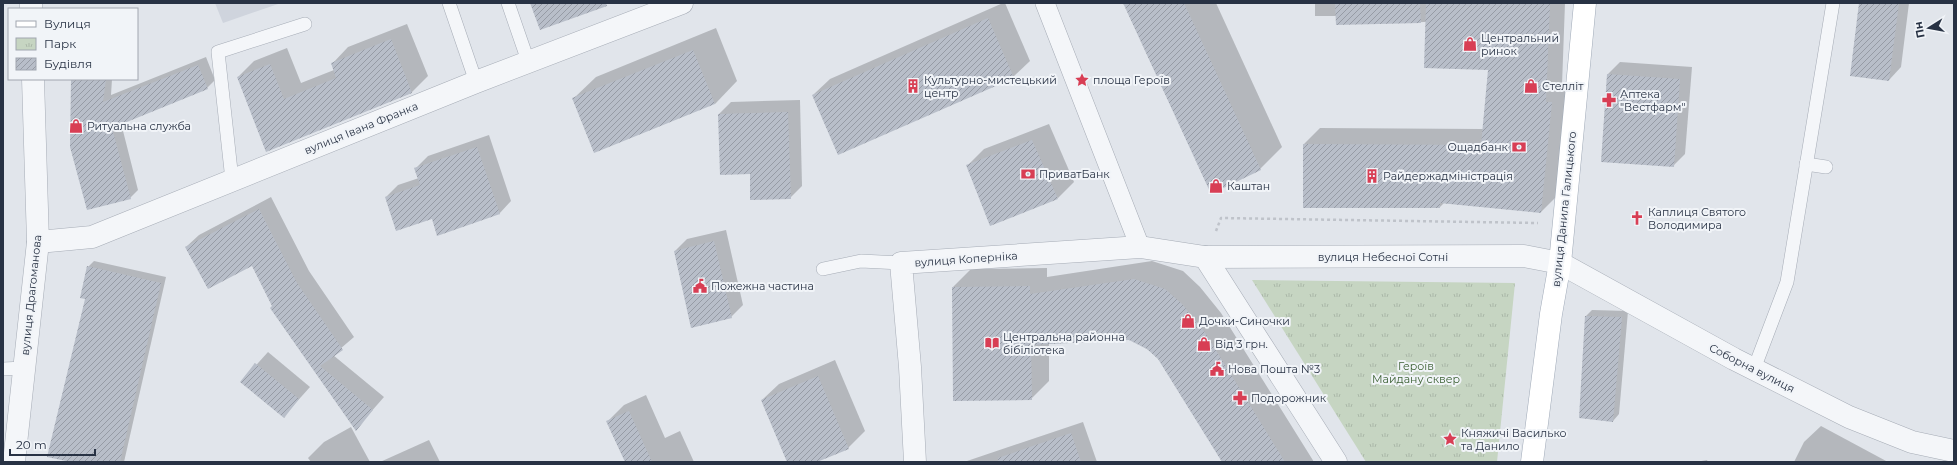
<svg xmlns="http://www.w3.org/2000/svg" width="1957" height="465" viewBox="0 0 1957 465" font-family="Montserrat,sans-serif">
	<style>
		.built { fill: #cfd4dd }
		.park { fill: url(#park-tufts) }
		.shadow { fill: #0003 }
		.building { fill: url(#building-hatch) }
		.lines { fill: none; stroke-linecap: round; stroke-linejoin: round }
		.service-casing { stroke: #a6acb6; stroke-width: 14 }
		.pedestrian-casing { stroke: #a6acb6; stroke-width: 20 }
		.minor-casing { stroke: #a6acb6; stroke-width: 23 }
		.tertiary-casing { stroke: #a6acb6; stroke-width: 23 }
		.primary-casing { stroke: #9fa9b7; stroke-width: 23 }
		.path { stroke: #bfc3ca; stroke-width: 2.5; stroke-dasharray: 3 3; stroke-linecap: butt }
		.service { stroke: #f4f6f9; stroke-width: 13 }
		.pedestrian { stroke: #f4f6f9; stroke-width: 19 }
		.minor { stroke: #f4f6f9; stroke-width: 22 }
		.tertiary { stroke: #f4f6f9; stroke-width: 22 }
		.primary { stroke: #fff; stroke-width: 22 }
		.labels { text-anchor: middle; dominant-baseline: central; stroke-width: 4; stroke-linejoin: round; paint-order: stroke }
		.poi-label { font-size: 11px; fill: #283244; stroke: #f1f4f8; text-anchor: start }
		.street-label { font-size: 11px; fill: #283244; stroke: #f1f4f8 }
		.park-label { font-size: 11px; fill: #3c6134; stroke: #f1f4f8 }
	</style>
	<defs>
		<pattern id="park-tufts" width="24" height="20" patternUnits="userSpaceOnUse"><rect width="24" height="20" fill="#c6d5c2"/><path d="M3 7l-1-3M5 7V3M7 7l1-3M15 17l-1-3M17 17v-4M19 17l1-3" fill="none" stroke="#aab7a8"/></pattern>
		<pattern id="building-hatch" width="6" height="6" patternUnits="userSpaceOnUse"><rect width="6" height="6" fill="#b8bec9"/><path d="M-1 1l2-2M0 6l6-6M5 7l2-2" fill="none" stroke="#969ba5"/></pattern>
	</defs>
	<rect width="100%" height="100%" fill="#e1e5eb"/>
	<path class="built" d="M215 3H281L223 23Z"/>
	<path class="park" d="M1252 280 1515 283 1497 462H1366Z"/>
	<g class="shadow">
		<path d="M1003 3H1005L1030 61 1013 77 813 95 830 79Z"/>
		<path d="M1124 3H1216L1282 147 1260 169Z"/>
		<path d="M1315 3H1565L1562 85 1568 86 1557 196 1541 212 1444 203 1440 207 1304 144 1320 128 1483 129 1489 70 1426 22 1337 24V16H1315Z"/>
		<path d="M1860 3H1909L1901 67 1889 80Z"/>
		<path d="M407 24 428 76 411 93 267 150 238 77 254 61 287 48 301 83 334 70 332 64 348 47Z"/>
		<path d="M716 28 737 81 715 104 573 99 596 77Z"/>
		<path d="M206 57 215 80 207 88 121 123 138 190 130 198 72 79H112L111 95Z"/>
		<path d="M1620 62 1692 67 1685 154 1673 166 1602 161 1608 74Z"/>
		<path d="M800 100 802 186 790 198 751 173 719 114 731 102Z"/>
		<path d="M1049 124 1074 182 1058 198 967 166 984 149Z"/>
		<path d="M489 135 511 201 499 214 432 218 386 197 398 185 419 178 416 168 428 156Z"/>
		<path d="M271 197 309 271 354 337 333 355 384 397 356 429 273 306 252 265 186 247 199 235Z"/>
		<path d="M726 230 743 305 731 317 675 251 687 239Z"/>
		<path d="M94 261 166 277 124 462H75L88 267Z"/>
		<path d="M1152 261 1183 271 1200 287 1221 313 1314 462H1223L1159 358 1147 349 1129 339 1049 343V381L1031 399 953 287 971 269 1047 268V277Z"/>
		<path d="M1592 310 1628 311 1619 414 1613 421 1586 316Z"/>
		<path d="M268 352 310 387 284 416 242 381Z"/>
		<path d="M835 360 865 431 848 448 815 462H788L762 400 779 384Z"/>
		<path d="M646 395 665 438 680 431 694 462H626L607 422 624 405Z"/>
		<path d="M1083 422 1097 462H966L967 461Z"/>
		<path d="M1821 426 1888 462H1794L1804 442Z"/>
		<path d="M351 427 370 462H311L308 458 324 442Z"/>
		<path d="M429 440 440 462H380Z"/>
		<path d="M1707 460 1708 462H1696Z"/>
	</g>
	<g class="building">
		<path d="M530 3H606L607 6 540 30Z"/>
		<path d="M1123 3H1184L1261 170 1211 194Z"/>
		<path d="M1335 3H1420L1421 23 1336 25Z"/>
		<path d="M1426 3H1550L1546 102H1552L1541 213 1440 203V208H1303V144L1481 145 1488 70 1424 68Z"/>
		<path d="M1859 3H1899L1889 81 1850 76Z"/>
		<path d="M988 18 1014 78 838 155 812 95Z"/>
		<path d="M391 39 412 93 266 152 237 77 270 64 284 99 336 78 331 63Z"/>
		<path d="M693 50 715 104 594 153 572 98Z"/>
		<path d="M198 65 208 89 112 128 131 199 87 210 70 147 71 79H106L103 102Z"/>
		<path d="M1607 74 1680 79 1674 167 1601 162Z"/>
		<path d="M788 112 791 199 750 200V174L720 175 718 114Z"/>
		<path d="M1032 140 1058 199 990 226 966 165Z"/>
		<path d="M477 147 500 214 437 236 432 219 396 231 385 197 420 185 414 168Z"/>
		<path d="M259 209 297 283 343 350 320 366 373 410 356 431 270 308 272 306 252 266 208 289 185 247Z"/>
		<path d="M714 241 732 318 691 328 674 251Z"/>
		<path d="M87 266 161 283 120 462H71L47 457 85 299 80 298Z"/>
		<path d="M1134 279 1165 289 1182 304 1204 331 1285 462H1222L1158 359 1147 349 1129 340 1031 345 1032 400 953 401 952 287 1030 286V294Z"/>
		<path d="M1585 316 1622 317 1613 422 1579 418Z"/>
		<path d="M255 363 299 399 284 418 240 382Z"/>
		<path d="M818 376 849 449 817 462H787L761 400Z"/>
		<path d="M629 411 652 462H625L606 421Z"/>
		<path d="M1071 433 1081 462H998V458Z"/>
	</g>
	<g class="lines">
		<defs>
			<g id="service">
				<path d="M449 3 476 82"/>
				<path d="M508 3 528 61"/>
				<path d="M1806 164 1826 167"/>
				<path d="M232 180 218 52 305 24"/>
				<path d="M823 269 861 261 901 263"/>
				<path d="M3 369 24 368"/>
				<path d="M1754 369 1787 282 1833 3"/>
			</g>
			<path id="pedestrian" d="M1045 3 1140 247"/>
			<g id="minor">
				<path d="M38 242 92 237 476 82 682 3"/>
				<path d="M1205 257 1336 462"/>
				<path d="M915 462 910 367 901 263 1140 247 1205 257 1524 256 1560 263 1734 359 1849 417 1912 442 1954 451"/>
			</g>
			<g id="tertiary">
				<path d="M31 3V9"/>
				<path d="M14 462 38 242 33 79"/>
			</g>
			<path id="primary" d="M1532 462 1551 314 1560 263 1585 3"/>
		</defs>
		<use href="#service" class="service-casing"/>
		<use href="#pedestrian" class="pedestrian-casing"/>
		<use href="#minor" class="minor-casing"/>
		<use href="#tertiary" class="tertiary-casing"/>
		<use href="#primary" class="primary-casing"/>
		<path class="path" d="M1216 231 1221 218 1538 223"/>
		<use href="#service" class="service"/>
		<use href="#pedestrian" class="pedestrian"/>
		<use href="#minor" class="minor"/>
		<use href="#tertiary" class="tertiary"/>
		<use href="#primary" class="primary"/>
	</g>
	<defs>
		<symbol id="shop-bare" viewBox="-9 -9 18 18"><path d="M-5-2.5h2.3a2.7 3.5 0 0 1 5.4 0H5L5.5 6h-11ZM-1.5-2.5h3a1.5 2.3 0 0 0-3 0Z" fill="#d83e54" stroke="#f1f4f8" stroke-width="2.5" paint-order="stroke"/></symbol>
		<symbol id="sight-bare" viewBox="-9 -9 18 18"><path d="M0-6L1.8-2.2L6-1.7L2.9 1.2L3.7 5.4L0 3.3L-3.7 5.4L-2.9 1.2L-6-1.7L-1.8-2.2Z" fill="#d83e54" stroke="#f1f4f8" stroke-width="2.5" paint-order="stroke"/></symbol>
		<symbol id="building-bare" viewBox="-9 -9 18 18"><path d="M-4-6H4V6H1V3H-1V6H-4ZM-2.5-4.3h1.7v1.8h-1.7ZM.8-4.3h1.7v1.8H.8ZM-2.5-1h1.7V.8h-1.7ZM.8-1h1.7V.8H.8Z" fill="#d83e54" stroke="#f1f4f8" stroke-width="2.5" paint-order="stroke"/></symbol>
		<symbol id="pharmacy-bare" viewBox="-9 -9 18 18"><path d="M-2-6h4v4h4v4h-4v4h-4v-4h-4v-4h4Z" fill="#d83e54" stroke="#f1f4f8" stroke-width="2.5" paint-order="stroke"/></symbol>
		<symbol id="bank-bare" viewBox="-9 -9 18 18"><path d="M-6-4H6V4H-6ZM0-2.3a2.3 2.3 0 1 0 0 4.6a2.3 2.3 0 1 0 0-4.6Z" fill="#d83e54" stroke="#f1f4f8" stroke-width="2.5" paint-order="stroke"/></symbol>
		<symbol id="church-bare" viewBox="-9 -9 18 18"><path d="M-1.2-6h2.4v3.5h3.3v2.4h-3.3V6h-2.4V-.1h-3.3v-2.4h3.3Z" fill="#d83e54" stroke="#f1f4f8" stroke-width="2.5" paint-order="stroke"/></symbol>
		<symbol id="civic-bare" viewBox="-9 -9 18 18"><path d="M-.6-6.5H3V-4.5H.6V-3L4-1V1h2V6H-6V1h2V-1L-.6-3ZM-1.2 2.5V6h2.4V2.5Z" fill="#d83e54" stroke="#f1f4f8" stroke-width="2.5" paint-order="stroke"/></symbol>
		<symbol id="library-bare" viewBox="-9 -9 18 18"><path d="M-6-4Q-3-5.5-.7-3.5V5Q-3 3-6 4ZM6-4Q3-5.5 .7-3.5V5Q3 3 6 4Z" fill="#d83e54" stroke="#f1f4f8" stroke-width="2.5" paint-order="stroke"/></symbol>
	</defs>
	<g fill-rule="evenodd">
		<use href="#shop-bare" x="1460" y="34" width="20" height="20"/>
		<use href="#sight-bare" x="1072" y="70" width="20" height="20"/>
		<use href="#building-bare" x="903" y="76" width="20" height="20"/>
		<use href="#shop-bare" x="1521" y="76" width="20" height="20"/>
		<use href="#pharmacy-bare" x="1599" y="90" width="20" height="20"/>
		<use href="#shop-bare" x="66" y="116" width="20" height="20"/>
		<use href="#bank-bare" x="1509" y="137" width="20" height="20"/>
		<use href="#bank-bare" x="1018" y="164" width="20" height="20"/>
		<use href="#building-bare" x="1362" y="166" width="20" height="20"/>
		<use href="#shop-bare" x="1206" y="176" width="20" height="20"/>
		<use href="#church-bare" x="1627" y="208" width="20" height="20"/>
		<use href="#civic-bare" x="690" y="276" width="20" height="20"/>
		<use href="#shop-bare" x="1178" y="311" width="20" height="20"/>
		<use href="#library-bare" x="982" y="333" width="20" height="20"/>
		<use href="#shop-bare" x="1194" y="334" width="20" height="20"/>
		<use href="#civic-bare" x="1207" y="359" width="20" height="20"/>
		<use href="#pharmacy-bare" x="1230" y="388" width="20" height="20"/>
		<use href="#sight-bare" x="1440" y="429" width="20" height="20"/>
	</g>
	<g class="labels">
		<g class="poi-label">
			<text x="1481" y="38">Центральний<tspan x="1481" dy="13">ринок</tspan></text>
			<text x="924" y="80">Культурно-мистецький<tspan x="924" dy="13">центр</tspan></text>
			<text x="1093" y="80">площа Героїв</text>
			<text x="1542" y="86">Стелліт</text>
			<text x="1620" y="94">Аптека<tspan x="1620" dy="13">"Вестфарм"</tspan></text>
			<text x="87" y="126">Ритуальна служба</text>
			<text x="1508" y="147" text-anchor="end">Ощадбанк</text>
			<text x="1039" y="174">ПриватБанк</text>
			<text x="1383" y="176">Райдержадміністрація</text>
			<text x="1227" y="186">Каштан</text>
			<text x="1648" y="212">Каплиця Святого<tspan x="1648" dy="13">Володимира</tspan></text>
			<text x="711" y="286">Пожежна частина</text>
			<text x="1199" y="321">Дочки-Синочки</text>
			<text x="1003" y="337">Центральна районна<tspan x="1003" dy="13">бібіліотека</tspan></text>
			<text x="1215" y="344">Від 3 грн.</text>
			<text x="1228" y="369">Нова Пошта №3</text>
			<text x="1251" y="398">Подорожник</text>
			<text x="1461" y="433">Княжичі Василько<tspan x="1461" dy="13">та Данило</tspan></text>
		</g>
		<g class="street-label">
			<text transform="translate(361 128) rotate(-22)">вулиця Івана Франка</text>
			<text transform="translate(1564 209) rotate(-84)">вулиця Данила Галицького</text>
			<text x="1383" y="257">вулиця Небесної Сотні</text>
			<text transform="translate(966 259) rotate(-4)">вулиця Коперніка</text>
			<text transform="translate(31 295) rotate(-84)">вулиця Драгоманова</text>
			<text transform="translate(1752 368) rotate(27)">Соборна вулиця</text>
		</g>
		<g class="park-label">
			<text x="1416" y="366">Героїв<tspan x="1416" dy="13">Майдану сквер</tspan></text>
		</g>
	</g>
	<rect width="1957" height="465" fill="none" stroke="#283244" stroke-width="8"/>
	<rect x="8" y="8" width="130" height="72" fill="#f1f4f8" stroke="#a1a6b0"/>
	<rect x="16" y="21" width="20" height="6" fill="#ffffff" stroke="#a1a6b0"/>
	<text x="44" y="28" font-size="12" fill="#283244">Вулиця</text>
	<rect x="16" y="38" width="20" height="12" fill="url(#park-tufts)" stroke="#a1a6b0"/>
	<text x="44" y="48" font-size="12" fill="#283244">Парк</text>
	<rect x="16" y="58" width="20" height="12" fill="url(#building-hatch)" stroke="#a1a6b0"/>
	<text x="44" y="68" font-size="12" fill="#283244">Будівля</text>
	<g transform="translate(1929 28) rotate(259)" stroke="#f1f4f8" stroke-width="3" paint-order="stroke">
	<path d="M0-3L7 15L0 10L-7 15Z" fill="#283244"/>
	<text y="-6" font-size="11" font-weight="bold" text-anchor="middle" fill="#283244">Пн</text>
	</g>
	<path d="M10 449v6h85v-6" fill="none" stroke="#283244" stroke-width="2"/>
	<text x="16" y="449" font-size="12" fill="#283244" stroke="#f1f4f8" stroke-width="3" paint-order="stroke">20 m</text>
</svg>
